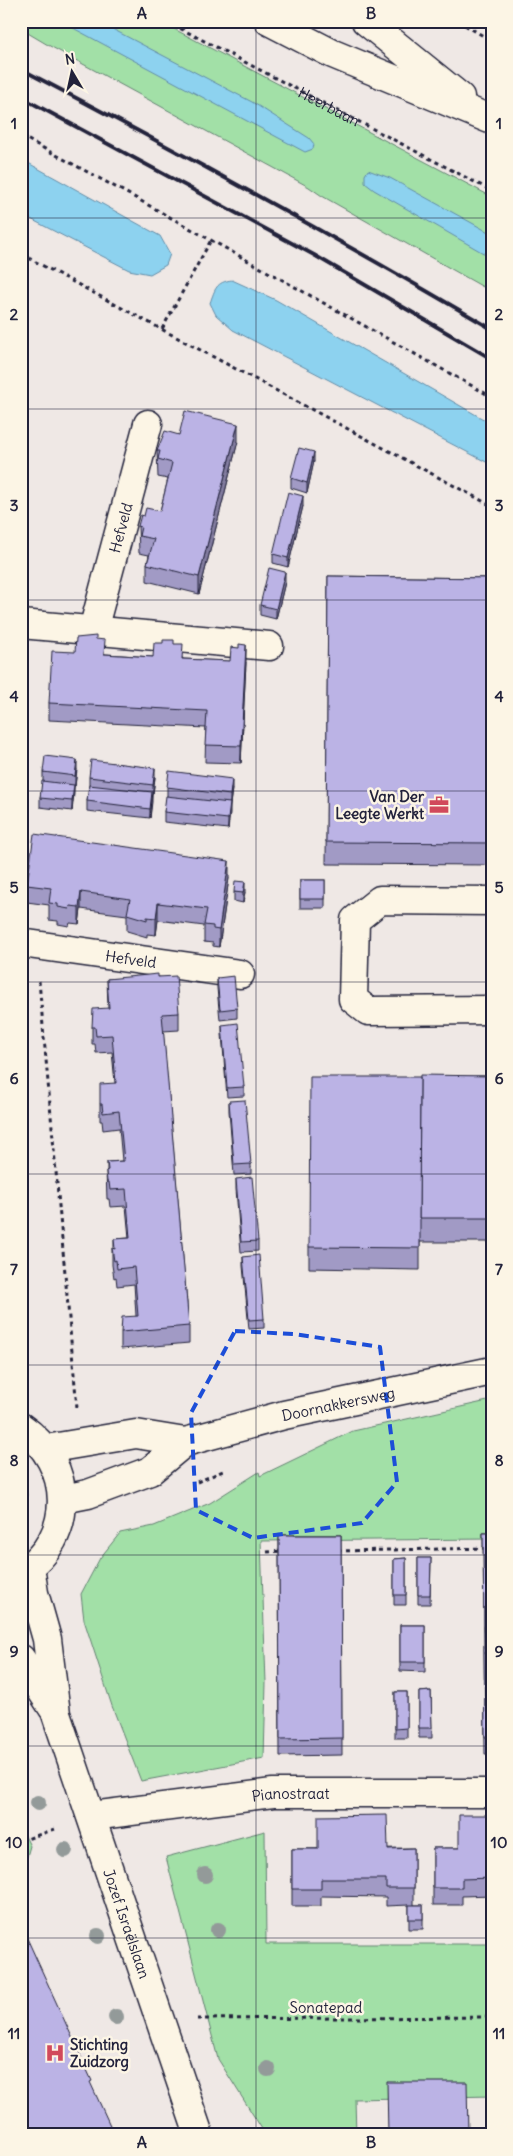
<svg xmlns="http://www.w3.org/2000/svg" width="513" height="2156" viewBox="0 0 513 2156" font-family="Delius,sans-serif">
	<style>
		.green { fill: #a2e0a7; stroke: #628171 }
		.water { fill: #8dd2ef; stroke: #628ca7 }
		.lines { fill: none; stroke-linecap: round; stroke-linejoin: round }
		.minor-casing { stroke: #22223b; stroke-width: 31 }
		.path { stroke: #22223b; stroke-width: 3; stroke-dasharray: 4 4; stroke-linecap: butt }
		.minor { stroke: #fcf5e5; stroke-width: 28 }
		.rail { stroke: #22223b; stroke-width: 4 }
		.tree { fill: #939a99 }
		.wall { fill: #a19ac5; stroke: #22223b }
		.shaded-wall { fill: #837da0; stroke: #22223b }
		.building { fill: #bbb3e5; stroke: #22223b }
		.marked { fill: none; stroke: #1d4ed8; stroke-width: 4; stroke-dasharray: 10 6; stroke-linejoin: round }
		.grid { fill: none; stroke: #22223b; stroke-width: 1; stroke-opacity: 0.55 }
		.labels { text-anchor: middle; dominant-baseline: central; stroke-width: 5; stroke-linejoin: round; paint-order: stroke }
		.street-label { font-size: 15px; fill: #22223b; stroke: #fcf5e5 }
		.poi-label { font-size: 15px; font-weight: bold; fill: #22223b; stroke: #fcf5e5; text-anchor: end }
		.neatline { fill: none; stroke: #22223b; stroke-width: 2 }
		.grid-label { font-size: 16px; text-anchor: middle; font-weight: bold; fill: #22223b }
	</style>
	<rect width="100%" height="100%" fill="#efe8e5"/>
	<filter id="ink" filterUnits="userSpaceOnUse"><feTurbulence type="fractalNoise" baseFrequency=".02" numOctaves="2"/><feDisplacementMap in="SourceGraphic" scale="10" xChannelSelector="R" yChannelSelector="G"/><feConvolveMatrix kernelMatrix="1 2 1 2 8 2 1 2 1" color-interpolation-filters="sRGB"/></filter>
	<g filter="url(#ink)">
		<g class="green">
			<path d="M21 21H159L492 197V292L322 196 309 187 48 45 21 29Z"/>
			<path d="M492 1400V1539L261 1541 266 1683 264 1758 141 1781 112 1706 84 1620 81 1594 100 1558 120 1533 154 1526 210 1503 259 1472 260 1476 353 1431Z"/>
			<path d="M21 1474C29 1490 29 1506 21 1522Z"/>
			<path d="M21 1828 30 1846 21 1877Z"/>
			<path d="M265 1831 266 1944H492V2096L355 2099 356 2135H270L262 2129 218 2059 166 1857Z"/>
		</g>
		<g class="water">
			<path d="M60 21H97L252 102 309 138 314 144 313 149 305 152Z"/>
			<path d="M21 159 160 236 170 254 166 265 150 274 129 270 21 214Z"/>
			<path d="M368 170 390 178 492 234V258L374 190 365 183V175Z"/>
			<path d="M232 280 276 300 492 424V465L233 330 216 315 210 303C215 289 216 282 232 280Z"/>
		</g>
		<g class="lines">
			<defs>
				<g id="minor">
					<path d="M269 21 333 54 492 120"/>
					<path d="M366 21 460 97"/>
					<path d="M21 624 269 646"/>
					<path id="s2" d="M93 630 148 424"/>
					<path d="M492 901 380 900 355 920 353 999 368 1011 492 1010"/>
					<path id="s3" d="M21 943 240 974"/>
					<path d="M21 1427C74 1463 77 1538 21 1573"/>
					<path d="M46 1449 136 1434 185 1442"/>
					<path id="s4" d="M63 1499 88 1494 150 1471 185 1442 284 1415 492 1371"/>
					<path id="s5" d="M30 1567 34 1593 47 1639 56 1714 199 2135"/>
					<path d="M21 1659 53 1708"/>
					<path id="s6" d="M92 1816 273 1793H492"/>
				</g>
			</defs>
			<use href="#minor" class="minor-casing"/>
			<g class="path">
				<path id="s1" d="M166 21 492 191"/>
				<path d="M458 21 492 41"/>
				<path d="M21 136 132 196 492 397"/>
				<path d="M21 254 492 506"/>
				<path d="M162 329 211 240"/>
				<path d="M39 981 77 1408"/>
				<path d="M197 1482 223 1471"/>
				<path d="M338 1551 492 1548"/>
				<path d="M267 1552 281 1551"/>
				<path d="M21 1841 58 1828"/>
				<path d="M197 2019 492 2017"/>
			</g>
			<use href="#minor" class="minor"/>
			<g class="rail">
				<path d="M21 69C180 152 337 238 492 329"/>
				<path d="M21 97 314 255 492 359"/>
			</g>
		</g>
		<g class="tree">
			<circle cx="38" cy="1803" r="8"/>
			<circle cx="65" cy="1850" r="8"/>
			<circle cx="205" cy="1875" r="8"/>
			<circle cx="218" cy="1930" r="8"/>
			<circle cx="98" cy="1936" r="8"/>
			<circle cx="116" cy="2017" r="8"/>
			<circle cx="268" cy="2069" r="8"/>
		</g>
		<g class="wall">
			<path d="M179 435 238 441 199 594 147 581V564L149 555 139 553 138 526 144 516 160 511 168 479 158 477 157 451Z"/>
			<path d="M314 461 307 493 291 488V478Z"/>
			<path d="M303 506 288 567 273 563V554Z"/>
			<path d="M328 576 492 578V865L326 864Z"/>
			<path d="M285 582 276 619 260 615V605Z"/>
			<path d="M174 644 183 659 246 662 241 763 205 762 206 728 49 720V703L75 652 153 657Z"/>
			<path d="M77 769 75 786H74L72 811 40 807V798L43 781V772Z"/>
			<path d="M89 777H155L153 794H152L150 818 87 811V801L89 785Z"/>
			<path d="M167 787 232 789 230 804 228 829 164 822V812L167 796Z"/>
			<path d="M229 878 219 947 213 946V943L204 942V926L158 920 156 935 147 934V937L127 931V915L81 909 79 924 70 923 69 926 58 924V921L49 920V905L27 902V885Z"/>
			<rect x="300" y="880" width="25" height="28"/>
			<path d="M234 892H245L243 903 234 901Z"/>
			<path d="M158 977 179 1013V1030L163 1031 189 1326V1343L121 1349V1332L136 1316 134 1284 117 1286 116 1277 114 1278 112 1265V1248L114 1249V1239L129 1238 126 1206 110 1207 109 1199H107L106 1171 107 1170V1162L122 1161 119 1128 103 1130 102 1121H100V1104L115 1083 112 1052 96 1053 95 1044H92V1027L108 1008 107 979Z"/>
			<path d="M217 978 237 1008V1018L220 1020 217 988Z"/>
			<path d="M222 1025 244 1087V1096L227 1097 222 1034Z"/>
			<path d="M492 1076V1242H420V1270L309 1268V1247L420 1077Z"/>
			<path d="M229 1101 251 1164V1174L234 1175 229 1111Z"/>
			<path d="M236 1179 258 1241V1251L241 1252 236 1189Z"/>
			<path d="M243 1257 264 1319V1328L249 1329 243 1266Z"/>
			<path d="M483 1533H492V1754H485Z"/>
			<path d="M279 1535H341L342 1755 280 1756Z"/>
			<path d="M406 1558V1605H394V1559Z"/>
			<path d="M418 1558H431L430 1604H418Z"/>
			<path d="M400 1625H425V1672L400 1671Z"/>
			<path d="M431 1691 432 1738H419V1692Z"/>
			<rect x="395" y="1692" width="12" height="46"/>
			<path d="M492 1815V1895L462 1896V1905H433V1848H459Z"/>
			<path d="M414 1848V1905H423V1929H409V1905L386 1906V1897L321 1896V1906H292V1849Z"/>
		</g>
		<g class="shaded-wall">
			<path d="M238 424V441L199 594V577Z"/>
			<path d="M314 452V461L307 493V483Z"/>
			<path d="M303 496V506L288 567V558Z"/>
			<path d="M285 572V582L276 619V609Z"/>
			<path d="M246 645V662L241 763V746Z"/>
			<path d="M77 760V769L75 786V776Z"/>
			<path d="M155 768V777L153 794V785Z"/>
			<path d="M232 779V789L230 804V795Z"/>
			<path d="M74 785V794L72 811V801Z"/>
			<path d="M152 792V802L150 818V809Z"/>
			<path d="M230 803V813L228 829V819Z"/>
			<path d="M229 861V878L219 947V930Z"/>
			<path d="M245 882V892L243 903V893Z"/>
			<path d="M81 892V909L79 924V907Z"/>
			<path d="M158 903V920L156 935V918Z"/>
		</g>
		<g class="building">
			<path d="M185 411 238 424 199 577 147 564 154 539 139 536 141 527 138 526 141 515 144 516 146 508 160 511 172 463 158 459 160 451H157L165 431 179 435Z"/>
			<path d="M299 448 314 452 307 483 291 478Z"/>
			<path d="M288 492 303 496 288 558 273 554Z"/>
			<path d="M269 568 285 572 276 609 260 605Z"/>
			<path d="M328 576 492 578V843L326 842Z"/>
			<path d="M96 636V639L105 640 104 654 153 657 154 643H163V640H174V644H183L182 659 230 661 231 647 239 648V644L246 645 241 746 205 745 207 711 49 703 52 651 75 652 76 638Z"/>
			<path d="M45 756 77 760 75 776 43 772Z"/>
			<path d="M91 760 155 768 153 785 89 777Z"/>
			<path d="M169 771 232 779 230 795 167 787Z"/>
			<path d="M42 781 74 785 72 801 40 798Z"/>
			<path d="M89 785 152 792 150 809 87 801Z"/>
			<path d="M166 796 230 803 228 819 164 812Z"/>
			<path d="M34 834 229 861 219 930 213 929V926L204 925 207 909 158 903 156 918 147 917V920L127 914 130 899 81 892 79 907 70 906 69 909 58 907V904L49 903 51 888 27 885Z"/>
			<rect x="300" y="880" width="25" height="19"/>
			<path d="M235 881 245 882 243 893 234 892Z"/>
			<path d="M158 974V977L176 976 179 1013 162 1014 189 1326 121 1332 122 1317 138 1316 134 1267 117 1269 116 1260 114 1261 112 1248 115 1249 114 1239 130 1238 126 1189 110 1190 109 1182H107L106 1171 108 1170 107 1162 124 1161 119 1111 103 1113 102 1104H100V1084L116 1083 112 1035 96 1036 95 1027H92L93 1009 109 1008 107 979Z"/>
			<path d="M234 976 237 1008 220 1010 217 978Z"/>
			<path d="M238 1023 244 1087 227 1088 222 1025Z"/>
			<path d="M420 1075 492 1076V1218H419Z"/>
			<path d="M310 1077H420L419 1218H420V1248L309 1247Z"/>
			<path d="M245 1100 251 1164 234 1165 229 1101Z"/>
			<path d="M252 1177 258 1241 241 1242 236 1179Z"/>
			<path d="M259 1255 264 1319 249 1320 243 1257Z"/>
			<path d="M483 1533H492V1737H485Z"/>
			<path d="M279 1535H341L342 1738 280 1739Z"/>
			<path d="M406 1558V1595H394V1559Z"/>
			<path d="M418 1558H431L430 1595H418Z"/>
			<rect x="400" y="1625" width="25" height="37"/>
			<path d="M431 1691 432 1728H419V1692Z"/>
			<path d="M395 1692H407V1728L395 1729Z"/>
			<path d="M387 1815 388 1849 414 1848V1888H386V1879H321V1889H292V1849H318V1816Z"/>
			<path d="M459 1815H492V1878L462 1879V1888H433V1848H459Z"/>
			<rect x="409" y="1905" width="14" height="14"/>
			<path d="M21 1925 92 2081 90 2082 114 2134 21 2135Z"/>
			<path d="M387 2082H467L468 2135H388Z"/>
		</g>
	</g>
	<path class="marked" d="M235 1331 294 1334 380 1347 397 1482 362 1523 253 1538 196 1510 191 1413Z"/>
	<path class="grid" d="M256 21V2135M21 218H492M21 409H492M21 600H492M21 791H492M21 982H492M21 1174H492M21 1365H492M21 1555H492M21 1746H492M21 1938H492"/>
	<defs>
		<symbol id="office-bare" viewBox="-9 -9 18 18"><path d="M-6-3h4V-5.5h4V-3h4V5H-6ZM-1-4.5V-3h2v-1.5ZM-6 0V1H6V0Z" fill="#d1495b" stroke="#fcf5e5" stroke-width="2.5" paint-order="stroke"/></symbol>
		<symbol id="hospital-bare" viewBox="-9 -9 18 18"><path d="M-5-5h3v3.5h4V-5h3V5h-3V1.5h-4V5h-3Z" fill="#d1495b" stroke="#fcf5e5" stroke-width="2.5" paint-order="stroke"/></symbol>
	</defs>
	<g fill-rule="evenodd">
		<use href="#office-bare" x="425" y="791" width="28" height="28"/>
		<use href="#hospital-bare" x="41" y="2039" width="28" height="28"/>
	</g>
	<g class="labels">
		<g class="street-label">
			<text stroke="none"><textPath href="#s1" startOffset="184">Heerbaan</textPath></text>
			<text stroke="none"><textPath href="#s2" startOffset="106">Hefveld</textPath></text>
			<text stroke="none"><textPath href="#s3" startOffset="111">Hefveld</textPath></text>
			<text stroke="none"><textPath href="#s4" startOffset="295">Doornakkersweg</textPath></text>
			<text stroke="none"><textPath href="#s6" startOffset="200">Pianostraat</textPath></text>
			<text stroke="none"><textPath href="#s5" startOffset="371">Jozef Israëlslaan</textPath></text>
			<text x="326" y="2007">Sonatepad</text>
		</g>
		<g class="poi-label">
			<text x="424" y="796">Van Der<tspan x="424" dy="17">Leegte Werkt</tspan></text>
			<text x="70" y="2044" text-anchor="start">Stichting<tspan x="70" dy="17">Zuidzorg</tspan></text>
		</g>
	</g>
	<rect width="513" height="2156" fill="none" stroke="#fcf5e5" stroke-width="55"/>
	<g transform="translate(72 72) rotate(351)" stroke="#fcf5e5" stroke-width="4" paint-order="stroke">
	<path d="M0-4L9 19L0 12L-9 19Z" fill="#22223b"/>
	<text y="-8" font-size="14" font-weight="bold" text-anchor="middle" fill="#22223b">N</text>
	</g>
	<rect x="28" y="28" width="458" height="2100" class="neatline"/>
	<g class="grid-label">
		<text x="142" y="19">A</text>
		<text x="371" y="19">B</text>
		<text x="14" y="129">1</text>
		<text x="499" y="129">1</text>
		<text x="14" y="320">2</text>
		<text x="499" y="320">2</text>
		<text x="14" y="511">3</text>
		<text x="499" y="511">3</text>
		<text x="14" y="702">4</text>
		<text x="499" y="702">4</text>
		<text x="14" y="893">5</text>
		<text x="499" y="893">5</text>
		<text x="14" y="1084">6</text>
		<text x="499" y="1084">6</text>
		<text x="14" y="1275">7</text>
		<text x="499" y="1275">7</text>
		<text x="14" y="1466">8</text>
		<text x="499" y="1466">8</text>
		<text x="14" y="1657">9</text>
		<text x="499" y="1657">9</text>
		<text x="14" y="1848">10</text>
		<text x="499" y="1848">10</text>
		<text x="14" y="2039">11</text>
		<text x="499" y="2039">11</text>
		<text x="142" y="2148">A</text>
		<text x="371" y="2148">B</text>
	</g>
</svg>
